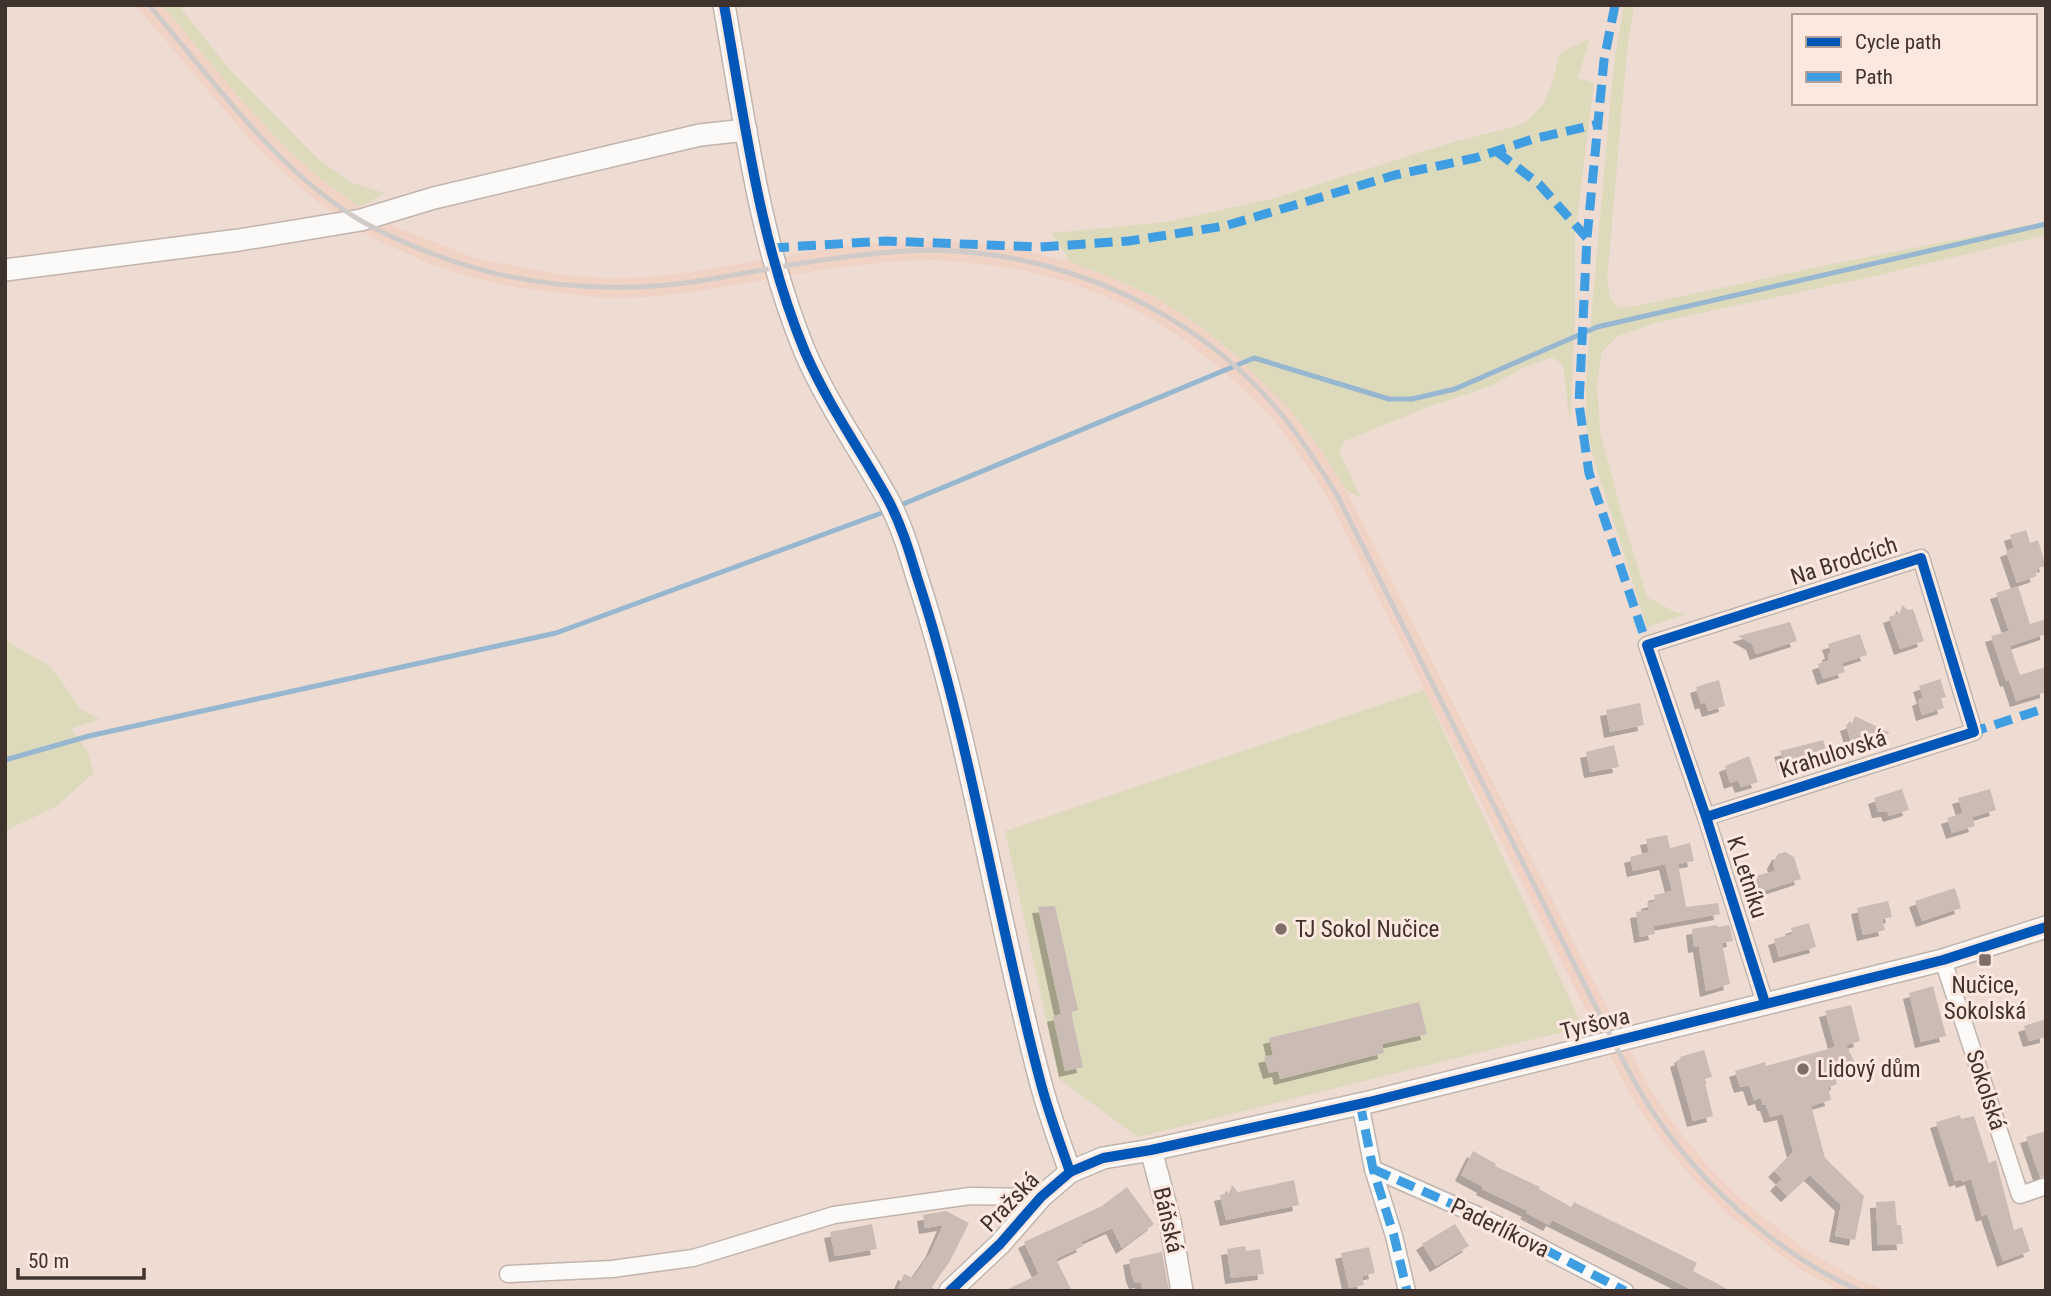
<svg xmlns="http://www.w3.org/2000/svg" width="2051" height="1296" viewBox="0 0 2051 1296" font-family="'Roboto Condensed',sans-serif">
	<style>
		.built { fill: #f1d3c5 }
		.green { fill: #ddd9bb }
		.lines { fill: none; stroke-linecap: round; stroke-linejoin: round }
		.stream { stroke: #97b7d1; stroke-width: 5 }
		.building { fill: #cabcb5; filter: url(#shadow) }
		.minor-casing { stroke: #c1b4ad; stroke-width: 19 }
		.tertiary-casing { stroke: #c1b4ad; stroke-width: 24 }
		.minor { stroke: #fcfaf8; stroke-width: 16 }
		.tertiary { stroke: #fcfaf8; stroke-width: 21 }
		.rail { stroke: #d0cbc9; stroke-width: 5 }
		.quiet { stroke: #3f9de1; stroke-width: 9; stroke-dasharray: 18 9; stroke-linecap: butt }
		.cycleway-casing { stroke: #fce8df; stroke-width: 15 }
		.cycleway { stroke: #0057b8; stroke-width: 10 }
		.poi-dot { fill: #7d6e67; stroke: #fce8df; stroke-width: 2.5 }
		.labels { text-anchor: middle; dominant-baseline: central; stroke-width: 6; stroke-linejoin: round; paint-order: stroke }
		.street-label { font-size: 23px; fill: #40332d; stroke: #fce8df }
		.poi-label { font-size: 23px; fill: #40332d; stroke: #fce8df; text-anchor: start }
	</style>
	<defs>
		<filter id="shadow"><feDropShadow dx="-6" dy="6" stdDeviation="0" flood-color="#0004"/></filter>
	</defs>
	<rect width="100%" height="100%" fill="#eedcd3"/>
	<path class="built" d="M135 5H162L264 125 327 184 366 212 396 227 478 259 564 275 605 278 647 277 691 272 825 249 885 242 935 240 983 244 1024 250 1070 262 1113 278 1153 296 1196 323 1252 370 1288 407 1322 451 1346 490 1587 968 1650 1089 1680 1132 1709 1167 1741 1199 1771 1223 1809 1252 1858 1279 1887 1291H1839L1798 1268 1727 1214 1695 1181 1664 1144 1633 1100 1569 977 1329 500 1305 463 1273 419 1220 368 1184 340 1143 314 1105 296 1064 281 1020 270 981 264 934 260 886 262 828 269 694 292 648 297 604 298 518 288 472 278 430 264 387 245 356 229 315 200 284 173 249 139Z"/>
	<g class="green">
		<path d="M162 5H178L231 71 318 159 350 182 385 193 360 207C338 192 316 176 297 158 247 111 206 56 162 5Z"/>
		<path d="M1624 5H1634L1627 51 1607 281 1611 300 1619 308 1636 306 1832 264 2046 222V235L1880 275 1659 322 1618 336 1602 352 1597 383 1600 432 1625 525 1647 597 1675 612 1687 614 1647 627 1594 460 1586 425V376L1610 106 1615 56Z"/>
		<path d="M1590 38 1578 78 1594 83 1575 236V319L1570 425 1563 365 1552 357 1521 369 1491 386 1428 407 1345 441 1339 451 1361 498 1346 490 1322 451 1288 407 1233 353 1196 323 1153 296 1113 278 1070 262 1052 233 1166 222 1275 198 1450 143 1517 126 1528 120 1544 103 1553 81 1559 54Z"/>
		<path d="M5 640 48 665 60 679 80 709 100 719 71 729 88 752 94 773 55 807 5 831Z"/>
		<path d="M1424 690 1583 1027 1138 1137 1059 1079 1005 831Z"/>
	</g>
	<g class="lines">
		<g class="stream">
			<path d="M896 507 1254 358 1389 399H1412L1455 389 1597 327 2046 224"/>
			<path d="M5 760 89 736 556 633 887 511"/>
		</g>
	</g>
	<g class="building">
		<path d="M2026 530 2030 543 2038 540 2046 566 2037 568 2038 571 2035 572 2037 576 2017 583 2006 551 2014 548 2010 535Z"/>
		<path d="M2018 586 2030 624 2046 619V634L2010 646 2020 675 2046 667V692L2016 701 2009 680 2006 681 1991 636 2009 631 1996 593Z"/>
		<path d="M1902 605 1908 610 1913 609 1924 641 1900 649 1889 617 1900 613Z"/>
		<path d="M1790 622 1797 641 1756 654 1752 644 1738 636Z"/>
		<path d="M1860 634 1867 655 1842 663 1845 672 1823 679 1818 664 1829 660 1828 654 1831 653 1828 644Z"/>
		<path d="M1940 679 1946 697 1941 698 1944 708 1922 715 1918 700 1923 698 1919 686Z"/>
		<path d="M1719 680 1725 706 1708 711 1705 702 1701 704 1696 687Z"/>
		<path d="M1640 703 1644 725 1610 732 1606 710Z"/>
		<path d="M1855 716 1890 733 1875 738 1876 741 1853 748 1846 725 1852 723Z"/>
		<path d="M1823 740 1828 757 1803 765 1802 761 1785 766 1780 751Z"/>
		<path d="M1614 745 1619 767 1590 772 1586 752Z"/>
		<path d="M1749 756 1758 782 1741 787 1738 780 1730 783 1725 766Z"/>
		<path d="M1902 789 1909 810 1889 816 1887 811 1878 812 1874 798Z"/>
		<path d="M1990 789 1996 810 1972 817 1975 826 1952 833 1947 818 1963 813 1958 798Z"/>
		<path d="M1667 835 1670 848 1690 843 1694 861 1678 864 1686 907 1718 903 1720 914 1653 926 1655 934 1640 937 1636 912 1649 910 1647 903 1655 901 1654 895 1672 891 1665 864 1633 871 1630 857 1649 852 1646 839Z"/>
		<path d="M1785 852 1794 857 1801 879 1761 892 1756 876 1775 871 1773 863 1778 854Z"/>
		<path d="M1955 888 1961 908 1922 921 1915 901Z"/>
		<path d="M1888 901 1892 917 1882 919 1885 930 1863 935 1857 908Z"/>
		<path d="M1055 906 1078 1010 1071 1012 1083 1067 1065 1071 1053 1016 1061 1014 1038 907Z"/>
		<path d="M1809 923 1816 947 1779 957 1774 939 1793 934 1791 928Z"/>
		<path d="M1717 925 1718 927 1729 925 1731 931 1733 941 1722 943 1730 984 1706 991 1699 946 1694 947 1692 929Z"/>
		<path d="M1933 986 1946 1036 1921 1042 1909 993Z"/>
		<path d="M1419 1002 1427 1034 1382 1044 1384 1053 1280 1079 1278 1071 1269 1073 1264 1057 1273 1055 1269 1038Z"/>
		<path d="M1851 1005 1860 1041 1846 1045 1856 1065 1838 1072 1840 1079 1836 1081 1837 1084 1828 1087 1831 1100 1811 1106 1825 1158 1864 1196 1855 1240 1835 1236 1841 1205 1810 1175 1787 1196 1776 1185 1782 1179 1774 1171 1793 1152 1783 1114 1770 1117 1766 1105H1763L1761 1098 1754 1100 1749 1085 1740 1087 1735 1071 1765 1062 1766 1066 1835 1047 1825 1011Z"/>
		<path d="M2046 1019V1037L2029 1041 2024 1026Z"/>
		<path d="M1704 1050 1712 1077 1704 1079 1713 1116 1693 1121 1676 1061 1681 1059 1680 1057Z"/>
		<path d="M1960 1115 1961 1119 1974 1116 1989 1163 1996 1160 2014 1230 2022 1227 2030 1251 2003 1261 1987 1214 1982 1216 1971 1179 1962 1182 1961 1179 1955 1181 1936 1122Z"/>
		<path d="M2046 1131V1176L2040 1177 2026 1137Z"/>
		<path d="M1473 1151 1496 1164 1495 1166 1540 1187 1539 1189 1571 1207 1574 1202 1697 1263 1693 1271 1731 1291H1694L1552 1220 1549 1225 1526 1213 1528 1211 1482 1189 1483 1187 1461 1175Z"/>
		<path d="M1294 1180 1299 1205 1226 1220 1220 1195 1229 1193 1232 1185 1238 1192Z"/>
		<path d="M1127 1187 1154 1224 1122 1248 1112 1228 1081 1242 1083 1246 1056 1259 1072 1291H1004L1039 1274 1024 1242 1102 1206Z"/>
		<path d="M1895 1201 1897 1225H1901L1903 1244 1878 1245 1876 1202Z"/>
		<path d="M946 1211 969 1223 950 1261 932 1287 937 1291H897L904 1274 913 1278 931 1252 943 1225 925 1228 923 1215Z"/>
		<path d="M872 1224 877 1249 835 1256 830 1232Z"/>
		<path d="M1455 1224 1469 1246 1436 1266 1422 1244Z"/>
		<path d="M1245 1246 1246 1251 1260 1249 1264 1274 1231 1278 1227 1249Z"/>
		<path d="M1369 1247 1375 1273 1362 1276 1364 1285 1349 1288 1341 1253Z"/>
		<path d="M1162 1252 1169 1291H1143L1141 1282 1135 1283 1132 1276 1129 1259Z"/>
	</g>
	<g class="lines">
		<defs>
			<g id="minor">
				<path d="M1706 817 1974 732 1921 558 1647 645 1706 817 1765 1003"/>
				<path d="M1943 960 2020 1195 2046 1186"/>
				<path d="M1360 1103 1373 1169 1394 1236 1407 1291"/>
				<path d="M1373 1169 1486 1219 1625 1291"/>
				<path d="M508 1274 612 1269 693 1258 834 1215 970 1196 1041 1197"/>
			</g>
			<g id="tertiary">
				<path d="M724 5C745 122 759 241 805 352 827 403 859 448 886 496 900 521 909 550 917 577 971 742 996 916 1041 1084 1049 1114 1060 1143 1070 1172"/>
				<path d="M5 270 239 240 361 220 434 198 700 135 746 130"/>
				<path d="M1151 1150 1170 1221 1182 1291"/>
				<path d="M950 1291 1000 1244 1041 1197 1070 1172 1103 1158 1151 1150 1369 1102 1943 960 2046 927"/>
			</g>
		</defs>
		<use href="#minor" class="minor-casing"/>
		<use href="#tertiary" class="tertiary-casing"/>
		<use href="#minor" class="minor"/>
		<use href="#tertiary" class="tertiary"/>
		<path class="rail" d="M149 5C213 80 277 172 363 222 385 234 409 245 433 254 515 286 606 294 693 282 739 275 784 265 830 259 865 254 899 250 934 250 1066 253 1198 312 1282 415 1303 440 1320 468 1337 495L1613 1041C1622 1058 1631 1076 1641 1093 1689 1174 1774 1254 1861 1291"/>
		<g class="quiet">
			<path d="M1615 5 1604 60 1587 238 1579 404 1589 473 1649 651"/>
			<path d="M1496 151 1539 184 1587 238"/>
			<path d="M771 248 886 241 1040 247 1129 241 1225 226 1395 175 1475 158 1533 139 1598 124"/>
			<path d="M1969 733 2046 708"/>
			<path d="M1360 1103 1373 1169 1394 1236 1407 1291"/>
			<path d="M1373 1169 1486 1219 1625 1291"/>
		</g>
		<defs>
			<g id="cycleway">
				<path d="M724 5C745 122 759 241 805 352 827 403 859 448 886 496 900 521 909 550 917 577 971 742 996 916 1041 1084 1049 1114 1060 1143 1070 1172"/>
				<path d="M1706 817 1974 732 1921 558 1647 645 1706 817 1765 1003"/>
				<path d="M950 1291 1000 1244 1041 1197 1070 1172 1103 1158 1151 1150 1369 1102 1943 960 2046 927"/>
			</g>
		</defs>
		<use href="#cycleway" class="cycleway-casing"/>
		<use href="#cycleway" class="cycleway"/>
	</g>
	<g class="poi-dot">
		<circle cx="1281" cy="929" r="7"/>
		<rect x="1978" y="953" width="14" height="14" rx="3.5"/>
		<circle cx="1803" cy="1069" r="7"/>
	</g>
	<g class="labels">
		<g class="street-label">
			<text transform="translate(1844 561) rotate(-18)">Na Brodcích</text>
			<text transform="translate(1833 754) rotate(-18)">Krahulovská</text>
			<text transform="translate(1747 877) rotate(72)">K Letníku</text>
			<text transform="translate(1595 1024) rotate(-14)">Tyršova</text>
			<text transform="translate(1986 1090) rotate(72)">Sokolská</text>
			<text transform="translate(1010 1202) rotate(-46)">Pražská</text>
			<text transform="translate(1168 1220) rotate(77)">Báňská</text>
			<text transform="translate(1500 1228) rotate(26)">Paderlíkova</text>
		</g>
		<g class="poi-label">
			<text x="1295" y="929">TJ Sokol Nučice</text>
			<text x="1985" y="985" text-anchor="middle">Nučice,<tspan x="1985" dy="26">Sokolská</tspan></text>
			<text x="1817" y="1069">Lidový dům</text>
		</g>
	</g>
	<rect width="2051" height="1296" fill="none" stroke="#40332d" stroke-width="14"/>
	<rect x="1792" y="14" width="245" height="91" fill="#fce8df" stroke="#b1a098" stroke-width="2"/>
	<rect x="1806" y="37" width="35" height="10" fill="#0057b8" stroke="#b1a098" stroke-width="2"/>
	<text x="1855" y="49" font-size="21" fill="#40332d">Cycle path</text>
	<rect x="1806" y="72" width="35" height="10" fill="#3f9de1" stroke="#b1a098" stroke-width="2"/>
	<text x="1855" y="84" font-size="21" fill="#40332d">Path</text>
	<path d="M18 1268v10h126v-10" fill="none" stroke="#40332d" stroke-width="3.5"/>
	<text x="28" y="1268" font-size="21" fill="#40332d" stroke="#fce8df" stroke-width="5" paint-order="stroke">50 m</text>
</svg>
